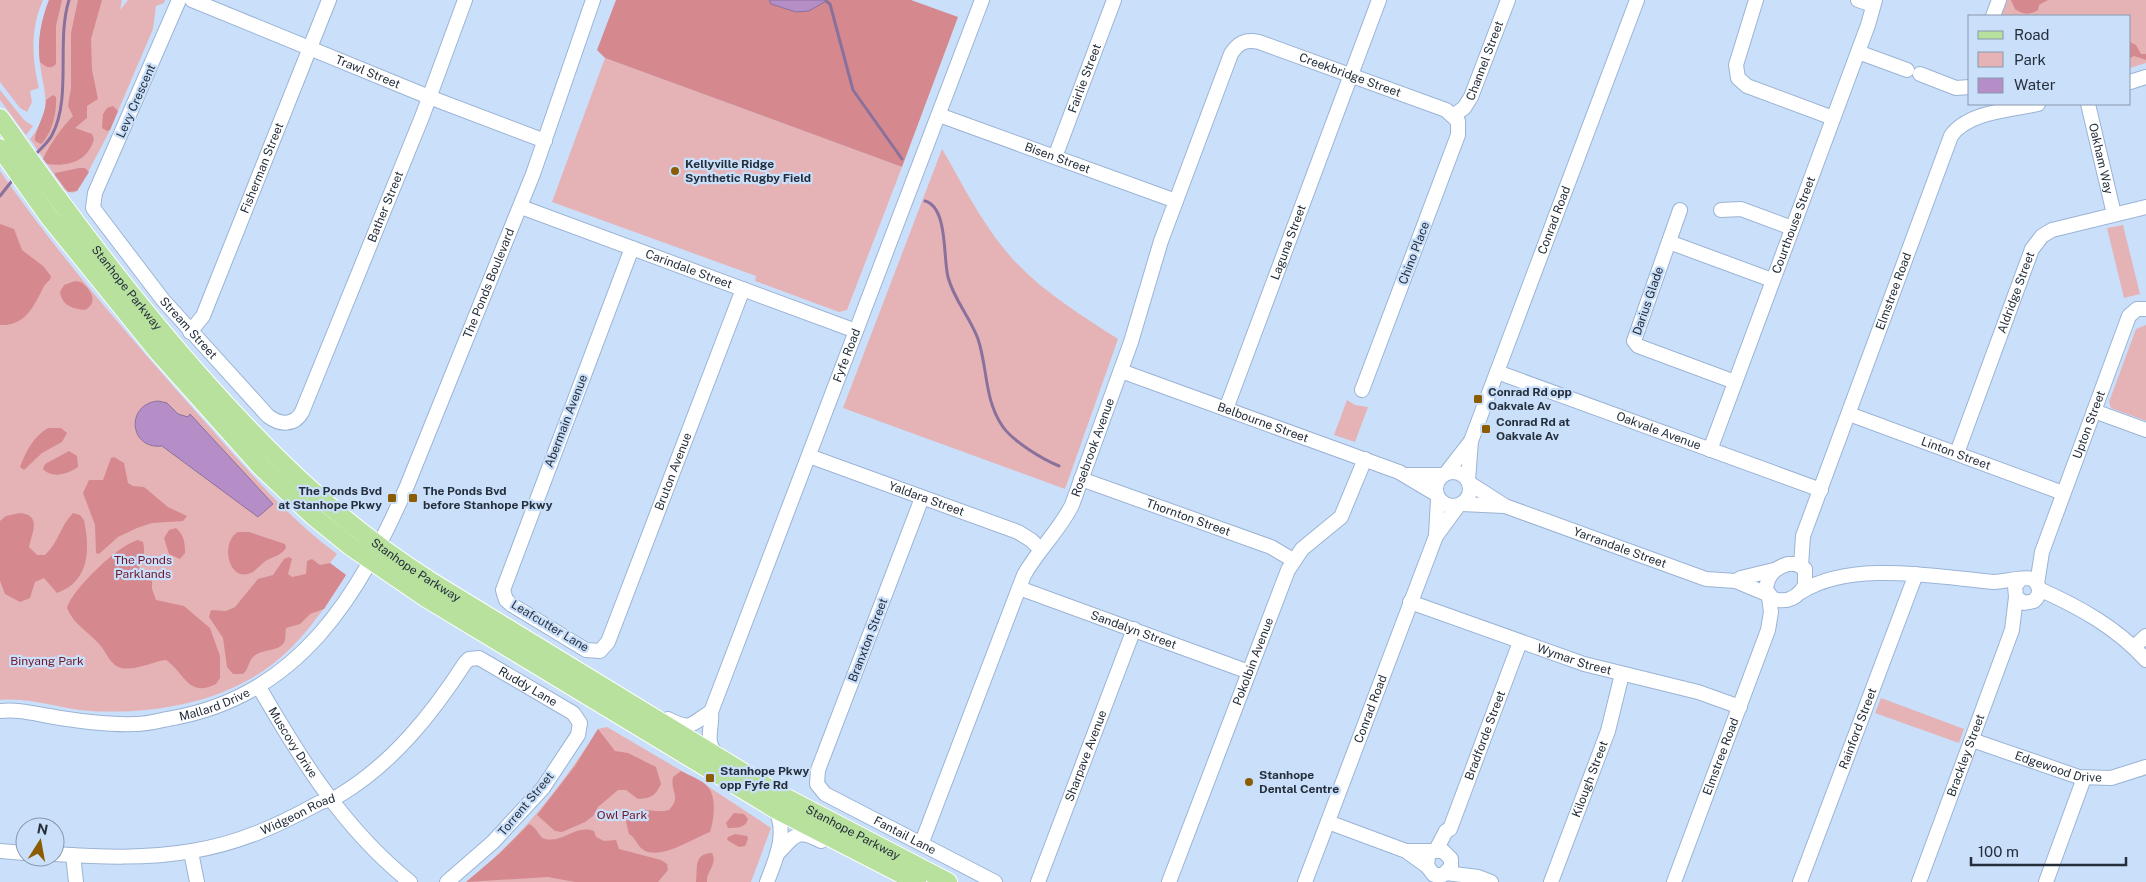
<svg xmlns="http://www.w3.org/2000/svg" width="2146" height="882" viewBox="0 0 2146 882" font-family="'Public Sans',sans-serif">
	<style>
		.green { fill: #e5b3b6 }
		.forest { fill: #d5898e }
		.water { fill: #b58dc7; stroke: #8a719d }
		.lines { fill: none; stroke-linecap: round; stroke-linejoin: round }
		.stream { stroke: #8a719d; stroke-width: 3 }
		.minor-casing { stroke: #9bb4d5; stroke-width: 16 }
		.major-casing { stroke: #fff; stroke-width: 20 }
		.minor { stroke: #fff; stroke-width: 14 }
		.major { stroke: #b8e19e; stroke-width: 18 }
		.poi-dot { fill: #8b5c01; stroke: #cadffa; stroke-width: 2 }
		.labels { text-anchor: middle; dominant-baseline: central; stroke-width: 4.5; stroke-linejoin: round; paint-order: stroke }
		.street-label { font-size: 12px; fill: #252f3c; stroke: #cadffa }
		.poi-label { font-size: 12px; font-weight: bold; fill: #252f3c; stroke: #cadffa; text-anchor: start }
		.park-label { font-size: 12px; fill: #711728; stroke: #cadffa }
	</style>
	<rect width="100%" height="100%" fill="#cadffa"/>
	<g class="green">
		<path d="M0 0H43C30 29 32 58 39 88L30 91 32 102 27 112 20 108 0 82Z"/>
		<path d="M49 0H122L120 10 128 0H165L164 3 156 6 153 29 109 132 86 176 77 191 72 193 65 190 30 139C57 108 41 89 39 54 38 35 43 17 49 0Z"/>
		<path d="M2006 0H2146V63L2130 68V16H2000Z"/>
		<path d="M605 58 902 167 847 310 839 312 755 281 756 276 552 202Z"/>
		<path d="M0 90 24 120 33 126 26 135 0 100Z"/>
		<path d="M942 149C962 183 980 220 1005 250 1036 288 1078 313 1118 339L1065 489 843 408Z"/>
		<path d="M0 171C59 256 128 335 196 412 241 462 283 514 337 554L330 563 346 575C329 601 313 626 291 648 239 700 161 715 90 711 60 709 31 697 0 700Z"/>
		<path d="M2123 225 2140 294 2124 298 2107 228Z"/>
		<path d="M2146 325V421L2111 408 2109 402 2136 329Z"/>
		<path d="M1347 400 1355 405 1368 407 1355 442 1334 435Z"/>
		<path d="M1881 698 1964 729 1959 743 1875 713Z"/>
		<path d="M607 727 709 787 771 828 751 882H466C520 839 561 787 598 729Z"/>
	</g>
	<g class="forest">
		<path d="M49 0H62L56 26V64C51 70 45 67 40 62 37 41 41 20 49 0Z"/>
		<path d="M78 0H102L91 39 92 70 98 99 87 106V118L75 128 92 134 94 139C88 161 69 167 47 164L43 159C50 144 62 127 73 116L68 106 71 88V33Z"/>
		<path d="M616 0H911L958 17 902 167 605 58 597 50Z"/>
		<path d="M2011 0H2048L2039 5 2038 10C2031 15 2022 15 2015 9Z"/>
		<path d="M2130 42 2136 45 2141 54H2146V60L2134 56 2130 58Z"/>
		<path d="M53 95 56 97C57 112 52 134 41 144L35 141C34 131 46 115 46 100Z"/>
		<path d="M113 106 118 111 110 130 107 131 102 128 103 114 107 108Z"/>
		<path d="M79 168H85L89 172 77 191 68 192 55 175V173Z"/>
		<path d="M0 224 14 229 22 250 43 266 51 276 50 280C43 285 43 289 39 296 30 313 21 326 0 325Z"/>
		<path d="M75 281 81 282C91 290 99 302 85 310 72 309 62 305 60 292L64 285Z"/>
		<path d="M48 428H61L67 433 62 442 42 453 24 470 20 467C26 451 33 437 48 428Z"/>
		<path d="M69 451 77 456 78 467C68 474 52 479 43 469L45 464Z"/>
		<path d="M114 457 124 463 128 483 133 486 144 487 168 507 187 516 183 521 152 523 137 528 118 537 99 554 96 553 95 525 83 493 89 480H103L111 458Z"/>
		<path d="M20 513C41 515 33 531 29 547L37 555H45C59 542 59 528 73 513L80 515 84 520C90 550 90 581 57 593L44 578 35 582 30 598 20 602 5 594 0 581V521L6 516Z"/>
		<path d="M176 528C184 535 185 543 185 553L180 559 169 554 164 538 169 530Z"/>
		<path d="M238 532H249L285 544 286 548C280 556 275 556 267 560 260 564 256 572 248 574 227 579 221 541 238 532Z"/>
		<path d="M138 540 143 542C149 566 126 563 152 581V589L156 600 184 606 210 628 220 656V678L216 684C188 698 185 673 166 660 151 662 136 671 121 668 110 665 107 653 100 645 89 632 74 625 67 608 73 589 118 545 138 540Z"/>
		<path d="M289 557 292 559 288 574 292 577 306 574 307 561 312 559 320 565 330 563 346 575 324 609 310 614 300 624 286 628C285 632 286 637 285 640 281 653 261 648 253 657 248 662 249 669 243 674H233L227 667 223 638 209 617 211 610 226 611 235 607 258 579 273 575 284 559Z"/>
		<path d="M598 729 615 751 628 753 656 767 661 784C655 796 652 798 638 799L626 790H618L598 807 593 816 585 822 562 832 555 831 537 815 575 766Z"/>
		<path d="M681 771C688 775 703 780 708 787 717 798 714 820 710 832 693 838 659 862 642 849 636 844 636 838 629 834L626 822C643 801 649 815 669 810 682 796 670 793 673 777Z"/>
		<path d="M734 813 744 814 748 819C746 828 736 828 728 828L726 823Z"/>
		<path d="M529 824C537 827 539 838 545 839 564 843 575 824 594 831L596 837 604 841 616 840 619 849 661 860 667 864 668 870 658 882H575L548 877 466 882 499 854Z"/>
		<path d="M735 834 747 836 748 839 745 846 739 847 727 840 728 837Z"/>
		<path d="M712 853C718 864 706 872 707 882H696C698 867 693 854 712 853Z"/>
	</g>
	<g class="water">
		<path d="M769 0H826V1L809 11 796 12 771 4Z"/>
		<path d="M158 401 167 403 178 414 188 417 190 414 273 504 258 517 162 446C129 450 125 404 158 401Z"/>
	</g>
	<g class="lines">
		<g class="stream">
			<path d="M826 1 830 4 853 90 902 159"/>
			<path d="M34 156C40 149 48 143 52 135 72 98 56 41 69 0"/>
			<path d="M0 196 15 177"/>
			<path d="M925 201C948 207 943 258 948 277 954 300 970 317 978 339 988 369 984 400 1003 427 1014 442 1042 459 1059 466"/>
		</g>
		<defs>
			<g id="minor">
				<path id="s1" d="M179 0 95 193 93 208 163 300 268 416C280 425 294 426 302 412L422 117 465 0"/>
				<path id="s2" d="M192 0 429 97 545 141"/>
				<path d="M1756 0 1736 65 1738 78 1747 86 1833 118"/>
				<path d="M1858 0 1873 5"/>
				<path d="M1993 16 1999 0"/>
				<path d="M1858 52 1907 70"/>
				<path d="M1920 74 1956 88 1970 87"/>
				<path d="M2130 82 2146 77"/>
				<path id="s3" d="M2088 104 2114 214"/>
				<path id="s4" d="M939 115 1176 201"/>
				<path id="s5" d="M1454 115 1464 108 1471 97 1508 0"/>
				<path id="s6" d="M1055 157 1114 0"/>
				<path id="s7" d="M521 207 856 331"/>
				<path d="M1680 210 1634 341 1638 346 1735 382"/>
				<path d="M1721 210 1741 209 1792 228"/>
				<path d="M1669 242 1772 280"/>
				<path id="s8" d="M632 248 503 590 506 600 512 605 586 650 600 651 608 642 743 289"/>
				<path id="s9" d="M190 332 203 316 329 0"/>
				<path id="s10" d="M1121 371 1399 472 1436 494"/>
				<path id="s11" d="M1497 372 1821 490"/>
				<path id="s12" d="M1226 409 1379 0"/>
				<path d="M2094 411 2146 430"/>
				<path id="s13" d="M1849 414 2063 493"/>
				<path id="s14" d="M1710 450 1868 25 1875 0"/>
				<path id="s15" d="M1957 453 2032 249 2042 236 2052 230 2146 207"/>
				<path id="s16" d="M809 456 1018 532 1031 540 1040 549"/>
				<circle cx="1453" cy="489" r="17"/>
				<path d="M1447 472 1471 441"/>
				<path d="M1405 475H1442"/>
				<path id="s17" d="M1081 479 1271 547 1293 560"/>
				<path id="s18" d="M1468 480 1471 441 1637 0"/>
				<path id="s19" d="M1469 483 1505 506 1706 579 1736 581 1741 578 1774 570"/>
				<path id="s20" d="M922 498 818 770 817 784 825 794 995 882"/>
				<path d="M1462 504 1504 506"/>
				<path d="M1436 536 1458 506"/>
				<path d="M1788 564H1796L1805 569V585C1798 598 1787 603 1773 599L1766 590C1767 576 1774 568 1788 564Z"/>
				<path id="s21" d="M1801 566 1803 536 1951 136C1967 112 2010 110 2038 104"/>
				<path d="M1736 581 1767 594"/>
				<path id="s22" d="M2037 584 2042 552 2129 316 2137 309H2146"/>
				<path id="s23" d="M1019 588 1249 672"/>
				<path d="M2039 589C2079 607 2116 627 2146 660"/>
				<path d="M1801 592C1852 560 1936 577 1994 582 2004 582 2024 576 2032 579 2041 584 2041 595 2034 601L2024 603 2016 597 2015 586 2020 580"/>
				<path id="s24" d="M1410 602 1584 664 1698 692 1740 707"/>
				<path d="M2134 647 2146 636"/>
				<path id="s25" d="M259 687C301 760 344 829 410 882"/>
				<path id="s26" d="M0 711C17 709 32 713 49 716 77 721 107 725 136 724 148 724 161 720 173 718 300 695 359 595 407 486L533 174 593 0"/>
				<path d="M668 719C693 732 691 723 711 712"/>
				<path id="s27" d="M1972 740 2079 777 2111 778 2146 767"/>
				<path id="s28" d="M718 756C703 741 713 729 711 712L982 0"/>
				<path d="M1328 822 1406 851 1427 866"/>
				<path id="s29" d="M922 842 1024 575C1038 550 1059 531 1072 505L1131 342 1161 241 1231 54C1238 43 1245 39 1259 42L1446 110 1458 121V135L1362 390"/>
				<path id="s30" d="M1436 850 1446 831 1450 829 1520 642"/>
				<path d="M0 851 25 853"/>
				<path d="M1407 851H1443L1451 859V867L1443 875H1434L1427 866 1428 857"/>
				<path d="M191 852 197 882"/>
				<path id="s31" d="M55 854C100 857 147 859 192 851 240 843 277 826 319 803 326 800 334 799 340 795 393 763 432 714 465 663L469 659 479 658 573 713 580 723 578 735 543 788 493 842 447 882"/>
				<path d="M777 854C794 837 796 827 821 841"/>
				<path d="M73 855 76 882"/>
				<path d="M1446 873 1478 877 1491 882"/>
				<path d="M767 882C776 859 788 832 775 809"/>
				<path id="s32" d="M1038 882 1134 629"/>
				<path id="s33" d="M1169 882 1288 570 1302 549 1341 517 1365 459"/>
				<path id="s34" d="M1305 882 1436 536 1438 499"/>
				<path id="s35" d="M1551 882 1608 731 1622 674"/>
				<path id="s36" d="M1674 882 1768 630 1771 612 1769 597"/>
				<path id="s37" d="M1800 882 1916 574"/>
				<path id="s38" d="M1919 882 2012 630 2016 597"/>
				<path d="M2046 882 2084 778"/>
			</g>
			<g id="major">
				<path id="s39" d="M0 118C66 212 132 300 209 386 276 461 346 528 432 582L777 793 948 882"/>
				<path d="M0 148 49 217 159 353 261 467 313 516 350 546 426 598 775 809 917 882"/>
			</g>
		</defs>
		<use href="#minor" class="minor-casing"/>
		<use href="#major" class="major-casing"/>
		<use href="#minor" class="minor"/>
		<use href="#major" class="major"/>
	</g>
	<g class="poi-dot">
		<circle cx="675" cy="171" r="5"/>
		<rect x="1473" y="394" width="10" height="10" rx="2.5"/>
		<rect x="1481" y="424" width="10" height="10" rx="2.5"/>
		<rect x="387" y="493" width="10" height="10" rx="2.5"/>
		<rect x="408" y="493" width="10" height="10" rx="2.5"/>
		<rect x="705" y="773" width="10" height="10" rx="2.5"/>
		<circle cx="1249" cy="782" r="5"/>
	</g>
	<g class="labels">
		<g class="street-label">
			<text stroke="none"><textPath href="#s5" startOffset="64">Channel Street</textPath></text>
			<text stroke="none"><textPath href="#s2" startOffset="190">Trawl Street</textPath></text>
			<text stroke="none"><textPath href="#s29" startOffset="979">Creekbridge Street</textPath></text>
			<text stroke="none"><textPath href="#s6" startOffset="84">Fairlie Street</textPath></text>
			<text transform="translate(136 101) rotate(-66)">Levy Crescent</text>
			<text stroke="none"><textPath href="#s4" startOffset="126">Bisen Street</textPath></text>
			<text stroke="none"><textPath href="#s3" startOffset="56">Oakham Way</textPath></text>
			<text stroke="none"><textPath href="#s9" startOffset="180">Fisherman Street</textPath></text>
			<text stroke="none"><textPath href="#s1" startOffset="759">Bather Street</textPath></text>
			<text stroke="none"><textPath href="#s18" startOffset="275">Conrad Road</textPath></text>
			<text stroke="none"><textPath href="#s14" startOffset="240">Courthouse Street</textPath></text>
			<text stroke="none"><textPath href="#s12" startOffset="178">Laguna Street</textPath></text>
			<text transform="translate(1414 253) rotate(-69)">Chino Place</text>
			<text stroke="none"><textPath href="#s7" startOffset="179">Carindale Street</textPath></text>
			<text stroke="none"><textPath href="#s26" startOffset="738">The Ponds Boulevard</textPath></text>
			<text stroke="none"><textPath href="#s39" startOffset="212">Stanhope Parkway</textPath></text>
			<text stroke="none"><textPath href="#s21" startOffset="291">Elmstree Road</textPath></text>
			<text stroke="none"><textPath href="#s15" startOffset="171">Aldridge Street</textPath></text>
			<text transform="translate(1648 301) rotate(-71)">Darius Glade</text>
			<text stroke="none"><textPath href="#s1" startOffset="379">Stream Street</textPath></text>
			<text stroke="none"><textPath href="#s28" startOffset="428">Fyfe Road</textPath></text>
			<text transform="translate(566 421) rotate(-69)">Abermain Avenue</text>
			<text stroke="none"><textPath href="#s10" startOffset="151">Belbourne Street</textPath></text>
			<text stroke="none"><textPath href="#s22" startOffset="168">Upton Street</textPath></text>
			<text stroke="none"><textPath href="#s11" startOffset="172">Oakvale Avenue</textPath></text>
			<text stroke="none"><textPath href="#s29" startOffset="432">Rosebrook Avenue</textPath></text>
			<text stroke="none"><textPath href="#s13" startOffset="114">Linton Street</textPath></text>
			<text stroke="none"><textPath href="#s8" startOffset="679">Bruton Avenue</textPath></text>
			<text stroke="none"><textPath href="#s16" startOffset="125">Yaldara Street</textPath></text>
			<text stroke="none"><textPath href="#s17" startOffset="114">Thornton Street</textPath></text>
			<text stroke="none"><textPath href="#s19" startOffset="165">Yarrandale Street</textPath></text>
			<text stroke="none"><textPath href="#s39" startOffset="618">Stanhope Parkway</textPath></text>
			<text transform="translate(550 626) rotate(31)">Leafcutter Lane</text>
			<text stroke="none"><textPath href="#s23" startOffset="122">Sandalyn Street</textPath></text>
			<text transform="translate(868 640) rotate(-69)">Branxton Street</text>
			<text stroke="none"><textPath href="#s24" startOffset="174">Wymar Street</textPath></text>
			<text stroke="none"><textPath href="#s33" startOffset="236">Pokolbin Avenue</textPath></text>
			<text stroke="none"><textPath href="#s31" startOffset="552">Ruddy Lane</textPath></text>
			<text stroke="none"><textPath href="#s26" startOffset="218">Mallard Drive</textPath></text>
			<text stroke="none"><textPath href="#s34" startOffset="185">Conrad Road</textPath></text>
			<text stroke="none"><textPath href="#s37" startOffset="164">Rainford Street</textPath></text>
			<text stroke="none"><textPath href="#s30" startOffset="126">Bradforde Street</textPath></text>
			<text stroke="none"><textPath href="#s25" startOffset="65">Muscovy Drive</textPath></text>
			<text stroke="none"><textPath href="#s32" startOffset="135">Sharpave Avenue</textPath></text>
			<text stroke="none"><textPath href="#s36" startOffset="134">Elmstree Road</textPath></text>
			<text stroke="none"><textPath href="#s38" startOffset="135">Brackley Street</textPath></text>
			<text stroke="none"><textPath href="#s27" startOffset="91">Edgewood Drive</textPath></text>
			<text stroke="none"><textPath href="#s35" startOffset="110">Kilough Street</textPath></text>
			<text transform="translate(526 804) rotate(-50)">Torrent Street</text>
			<text stroke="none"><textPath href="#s31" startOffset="250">Widgeon Road</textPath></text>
			<text stroke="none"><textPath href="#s39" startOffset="1128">Stanhope Parkway</textPath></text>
			<text stroke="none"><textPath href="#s20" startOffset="408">Fantail Lane</textPath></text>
		</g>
		<g class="poi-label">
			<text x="685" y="164">Kellyville Ridge<tspan x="685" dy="14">Synthetic Rugby Field</tspan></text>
			<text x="1488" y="392">Conrad Rd opp<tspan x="1488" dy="14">Oakvale Av</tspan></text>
			<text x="1496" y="422">Conrad Rd at<tspan x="1496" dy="14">Oakvale Av</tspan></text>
			<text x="382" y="491" text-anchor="end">The Ponds Bvd<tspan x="382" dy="14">at Stanhope Pkwy</tspan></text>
			<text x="423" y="491">The Ponds Bvd<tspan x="423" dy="14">before Stanhope Pkwy</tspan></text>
			<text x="720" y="771">Stanhope Pkwy<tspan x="720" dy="14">opp Fyfe Rd</tspan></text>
			<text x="1259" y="775">Stanhope<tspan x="1259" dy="14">Dental Centre</tspan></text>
		</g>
		<g class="park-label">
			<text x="143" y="560">The Ponds<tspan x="143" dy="14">Parklands</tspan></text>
			<text x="47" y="661">Binyang Park</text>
			<text x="622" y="815">Owl Park</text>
		</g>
	</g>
	<rect x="1968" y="15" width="162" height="90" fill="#cadffa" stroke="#8899ae"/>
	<rect x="1978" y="31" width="25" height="8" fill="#b8e19e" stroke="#8899ae"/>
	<text x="2014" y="40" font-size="15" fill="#252f3c">Road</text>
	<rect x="1978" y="52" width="25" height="15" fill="#e5b3b6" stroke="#8899ae"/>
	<text x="2014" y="65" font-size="15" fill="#252f3c">Park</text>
	<rect x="1978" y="78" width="25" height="15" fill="#b58dc7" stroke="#8899ae"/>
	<text x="2014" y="90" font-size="15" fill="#252f3c">Water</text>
	<g transform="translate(40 842) rotate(11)"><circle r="24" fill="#cadffa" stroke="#8899ae"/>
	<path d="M0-4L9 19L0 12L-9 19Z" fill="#8b5c01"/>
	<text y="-8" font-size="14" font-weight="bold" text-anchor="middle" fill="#252f3c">N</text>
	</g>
	<path d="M1971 857v8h155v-8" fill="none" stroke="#252f3c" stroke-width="2.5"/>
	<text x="1978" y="857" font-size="15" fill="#252f3c" stroke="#cadffa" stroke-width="4" paint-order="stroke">100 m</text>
</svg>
